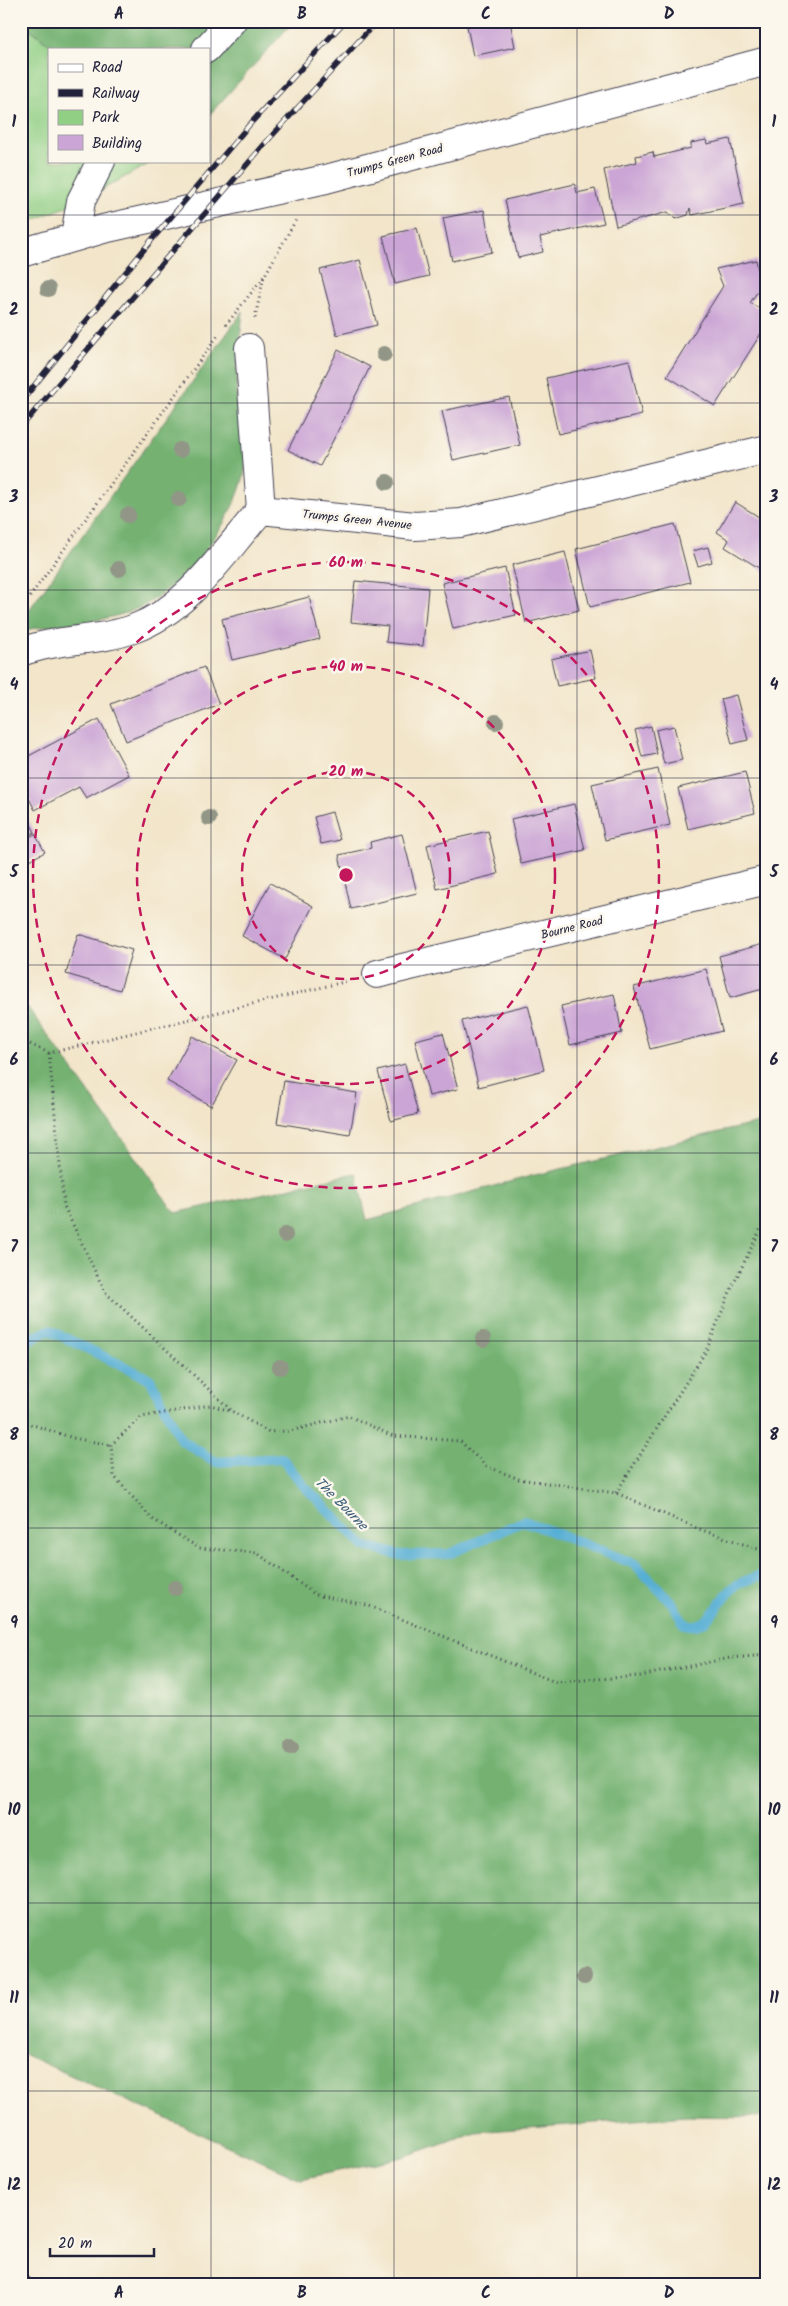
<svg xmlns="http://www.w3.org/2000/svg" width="788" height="2306" viewBox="0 0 788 2306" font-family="Kalam,sans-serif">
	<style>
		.green { fill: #91cf85; stroke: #5a7860 }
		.forest { fill: #74b272; stroke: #4b6a56 }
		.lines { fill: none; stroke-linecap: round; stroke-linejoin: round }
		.stream { stroke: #57afd4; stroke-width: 10 }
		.building { fill: #cba5d5 }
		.minor-casing { stroke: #413f50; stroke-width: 30 }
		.path { stroke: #413f50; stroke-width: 3; stroke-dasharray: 1 4; stroke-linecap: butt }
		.minor { stroke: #fff; stroke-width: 28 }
		.rail-casing { stroke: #22223b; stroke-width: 5.5 }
		.rail { stroke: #fbf7ec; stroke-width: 4; stroke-dasharray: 11; stroke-linecap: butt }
		.tree { fill: #929687 }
		.grid { fill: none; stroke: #22223b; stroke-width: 1; stroke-opacity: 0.55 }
		.ring { fill: none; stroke: #c2185b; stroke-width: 2.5; stroke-dasharray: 9 6 }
		.labels { text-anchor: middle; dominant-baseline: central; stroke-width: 5; stroke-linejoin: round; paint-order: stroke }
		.street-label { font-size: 12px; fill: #22223b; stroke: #fbf7ec }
		.water-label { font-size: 14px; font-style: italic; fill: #375a78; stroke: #fbf7ec }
		.centre { fill: #c2185b; stroke: #fbf7ec; stroke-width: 2.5 }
		.ring-label { font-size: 15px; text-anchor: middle; font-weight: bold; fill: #c2185b; stroke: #fbf7ec; stroke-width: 5; stroke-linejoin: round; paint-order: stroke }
		.neatline { fill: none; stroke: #22223b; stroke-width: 2 }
		.grid-label { font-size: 16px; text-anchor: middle; font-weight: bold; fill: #22223b }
	</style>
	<rect width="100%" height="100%" fill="#fbf7ec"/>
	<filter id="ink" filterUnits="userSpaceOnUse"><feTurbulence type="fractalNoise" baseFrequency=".02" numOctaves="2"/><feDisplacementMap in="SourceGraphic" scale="10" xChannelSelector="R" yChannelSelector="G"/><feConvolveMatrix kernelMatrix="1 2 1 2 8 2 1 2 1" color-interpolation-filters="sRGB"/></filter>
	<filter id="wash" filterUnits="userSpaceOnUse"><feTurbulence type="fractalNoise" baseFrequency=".0096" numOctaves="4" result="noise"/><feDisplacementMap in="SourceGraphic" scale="20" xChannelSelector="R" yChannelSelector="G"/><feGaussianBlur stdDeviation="1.12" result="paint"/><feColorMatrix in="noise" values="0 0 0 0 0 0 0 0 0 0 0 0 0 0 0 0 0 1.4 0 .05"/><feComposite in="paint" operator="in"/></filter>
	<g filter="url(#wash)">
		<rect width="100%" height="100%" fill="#f2e5c9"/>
		<path class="green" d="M21 22 55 49H49V161H154L81 201 21 225Z"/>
		<g class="forest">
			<path d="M21 21H294L209 115V49H55Z"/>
			<path d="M243 311C240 341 235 372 237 402 239 425 248 446 245 470 237 520 179 595 129 612 92 625 57 622 21 631V621Z"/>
			<path d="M21 998 175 1213 356 1173 367 1220 535 1175 767 1121V2117L687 2116 475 2132 403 2157 301 2179 21 2053Z"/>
		</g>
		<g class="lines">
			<path class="stream" d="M21 1344 49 1330 150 1379 181 1440 216 1462 282 1458 304 1486 364 1546 400 1555 449 1554 524 1521 635 1564 672 1603 684 1624C712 1632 717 1598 737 1585 746 1580 757 1577 767 1573"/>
		</g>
		<g id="blocks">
			<g class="building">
				<path d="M466 21H510L515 47 473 56Z"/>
				<path d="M730 139 744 204 692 215 690 208 688 215 675 219 668 212 616 226 604 170 637 162 636 156 653 152 654 157 691 148V143L706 140 707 144Z"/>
				<path d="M575 184 577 193 595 189 604 223 540 237 543 252 518 258 505 200Z"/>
				<path d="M484 210 492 252 452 261 443 218Z"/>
				<path d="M417 228 429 276 395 284 383 236Z"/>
				<path d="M360 260 377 325 337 335 320 270Z"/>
				<path d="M756 260 761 286 750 303 767 313V324L715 406 667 376 723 286 716 269Z"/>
				<path d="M338 350 370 367 320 466 288 450Z"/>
				<path d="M629 360 642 415 558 434 546 378Z"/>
				<path d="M509 397 520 445 453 460 442 411Z"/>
				<path d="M735 502 767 522V573L725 547 729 540 717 532Z"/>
				<path d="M675 524 690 582 590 607 576 549Z"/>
				<path d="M708 547 712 562 698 566 693 551Z"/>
				<path d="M565 552 579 610 526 623 512 565Z"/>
				<path d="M505 568 516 615 453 629 442 583Z"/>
				<path d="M355 581 428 588 423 646 386 642 388 626 351 622Z"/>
				<path d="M309 597 320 639 232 660 222 619Z"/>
				<path d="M590 650 596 678 557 686 551 659Z"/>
				<path d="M204 667 219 704 126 741 111 704Z"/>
				<path d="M736 695 748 740 732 744 721 699Z"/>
				<path d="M99 719 129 775 86 798 79 787 35 810 21 783V760Z"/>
				<path d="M651 726 657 754 642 757 635 730Z"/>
				<path d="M674 726 682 760 664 764 656 730Z"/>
				<path d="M658 769 670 825 605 840 592 784Z"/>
				<path d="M745 772 755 813 688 829 678 788Z"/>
				<path d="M574 804 585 850 521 864 511 819Z"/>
				<path d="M21 807 35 832 21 839Z"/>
				<path d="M332 812 340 840 321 844 314 817Z"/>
				<path d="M488 831 498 874 437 889 427 845Z"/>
				<path d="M35 834 45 852 26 862 21 853V841Z"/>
				<path d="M402 834 417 893 351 909 339 855 371 848 370 842Z"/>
				<path d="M270 883 313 906 285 959 242 936Z"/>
				<path d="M78 934 132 950 120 990 66 974Z"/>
				<path d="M767 943V1003L763 989 730 998 719 956Z"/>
				<path d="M706 969 722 1031 650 1049 634 987Z"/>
				<path d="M614 994 622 1033 570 1045 561 1006Z"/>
				<path d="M528 1005 544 1070 479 1087 462 1021Z"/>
				<path d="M443 1033 458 1089 429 1096 415 1040Z"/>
				<path d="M192 1036 237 1060 211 1106 167 1081Z"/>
				<path d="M405 1064 418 1114 391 1121 378 1071Z"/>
				<path d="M284 1081 357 1093 350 1135 277 1123Z"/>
				<path d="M21 2275 30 2278 28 2285H21Z"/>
			</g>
		</g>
	</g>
	<g filter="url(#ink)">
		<use href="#blocks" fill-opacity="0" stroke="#413f50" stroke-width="1"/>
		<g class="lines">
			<defs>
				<g id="minor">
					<path d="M206 49 232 21"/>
					<path d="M75 236 81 201 101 161"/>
					<path d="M21 253 103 229 326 179 767 61"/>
					<path d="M249 348 261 510"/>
					<path d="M21 652C57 638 97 642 133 629 189 609 224 551 261 510L415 526 461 523 767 449"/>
					<path d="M377 974 767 880"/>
				</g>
			</defs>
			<use href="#minor" class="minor-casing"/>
			<g class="path">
				<path d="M255 318 264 276"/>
				<path d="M226 325 265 275 297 218"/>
				<path d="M21 609 219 334"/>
				<path d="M21 1040 49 1053 348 981"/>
				<path d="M49 1053 64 1206 105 1292 231 1410"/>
				<path d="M21 1421 73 1438 111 1445"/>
				<path d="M616 1493 706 1351 731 1289 767 1216"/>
				<path d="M767 1552 699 1529 616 1493 519 1479 486 1466 460 1441 393 1436 349 1416 290 1431 269 1432 233 1412 211 1405 141 1417 111 1445 114 1476 151 1518 199 1548 257 1553 316 1595 367 1605 555 1682 640 1676 730 1658 767 1655"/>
			</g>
			<use href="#minor" class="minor"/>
			<defs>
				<g id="rail">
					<path d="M21 402 150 242 250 124 345 21"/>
					<path d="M21 427 269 139 377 21"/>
				</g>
			</defs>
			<use href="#rail" class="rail-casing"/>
			<use href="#rail" class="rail"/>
		</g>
		<g class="tree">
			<circle cx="48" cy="289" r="8"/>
			<circle cx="384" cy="354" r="8"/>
			<circle cx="180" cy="450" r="8"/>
			<circle cx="387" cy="482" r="8"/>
			<circle cx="179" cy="499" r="8"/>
			<circle cx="128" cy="515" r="8"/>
			<circle cx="119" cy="569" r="8"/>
			<circle cx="496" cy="722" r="8"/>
			<circle cx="209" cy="818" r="8"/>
			<circle cx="285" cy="1235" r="8"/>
			<circle cx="483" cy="1339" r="8"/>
			<circle cx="280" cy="1367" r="8"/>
			<circle cx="175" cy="1588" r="8"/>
			<circle cx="291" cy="1747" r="8"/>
			<circle cx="584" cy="1977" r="8"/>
		</g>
	</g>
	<path class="grid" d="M211 21V2285M394 21V2285M577 21V2285M21 215H767M21 403H767M21 590H767M21 778H767M21 965H767M21 1153H767M21 1341H767M21 1528H767M21 1716H767M21 1903H767M21 2091H767"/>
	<g class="ring">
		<circle cx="346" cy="875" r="104"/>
		<circle cx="346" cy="875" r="209"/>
		<circle cx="346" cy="875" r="313"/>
	</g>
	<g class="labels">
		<g class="street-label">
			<text transform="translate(395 161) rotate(-15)">Trumps Green Road</text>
			<text transform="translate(357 520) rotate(6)">Trumps Green Avenue</text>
			<text transform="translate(572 928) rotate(-14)">Bourne Road</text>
		</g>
		<g class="water-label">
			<text transform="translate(341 1504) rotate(45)">The Bourne</text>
		</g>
	</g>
	<circle cx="346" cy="875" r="8" class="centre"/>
	<g class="ring-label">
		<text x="346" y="567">60 m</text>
		<text x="346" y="671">40 m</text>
		<text x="346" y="776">20 m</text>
	</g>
	<rect width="788" height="2306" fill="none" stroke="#fbf7ec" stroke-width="55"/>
	<rect x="48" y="48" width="162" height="115" fill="#fbf7ec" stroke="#a4a2a5"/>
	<rect x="58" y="64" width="25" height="8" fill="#ffffff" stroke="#a4a2a5"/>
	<text x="92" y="72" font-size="15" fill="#22223b">Road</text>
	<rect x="58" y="89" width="25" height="8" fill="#22223b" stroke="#a4a2a5"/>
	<text x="92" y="98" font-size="15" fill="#22223b">Railway</text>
	<rect x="58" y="110" width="25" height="15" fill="#91cf85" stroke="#a4a2a5"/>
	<text x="92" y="122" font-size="15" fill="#22223b">Park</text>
	<rect x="58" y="135" width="25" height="15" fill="#cba5d5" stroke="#a4a2a5"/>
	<text x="92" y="148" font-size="15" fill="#22223b">Building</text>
	<path d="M50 2248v8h104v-8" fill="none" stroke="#22223b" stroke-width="2.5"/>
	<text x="58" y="2248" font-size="15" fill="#22223b" stroke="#fbf7ec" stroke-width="4" paint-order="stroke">20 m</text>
	<rect x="28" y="28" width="732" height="2250" class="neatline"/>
	<g class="grid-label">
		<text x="119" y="19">A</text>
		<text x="302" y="19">B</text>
		<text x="486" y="19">C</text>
		<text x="669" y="19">D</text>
		<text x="14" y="127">1</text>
		<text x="774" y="127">1</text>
		<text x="14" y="315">2</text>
		<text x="774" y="315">2</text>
		<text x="14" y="502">3</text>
		<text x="774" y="502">3</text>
		<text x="14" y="690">4</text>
		<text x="774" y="690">4</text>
		<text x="14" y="877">5</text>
		<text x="774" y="877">5</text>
		<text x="14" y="1065">6</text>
		<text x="774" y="1065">6</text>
		<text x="14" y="1252">7</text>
		<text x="774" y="1252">7</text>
		<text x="14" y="1440">8</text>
		<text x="774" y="1440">8</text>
		<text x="14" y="1628">9</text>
		<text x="774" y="1628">9</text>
		<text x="14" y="1815">10</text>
		<text x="774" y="1815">10</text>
		<text x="14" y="2003">11</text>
		<text x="774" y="2003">11</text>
		<text x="14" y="2190">12</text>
		<text x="774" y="2190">12</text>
		<text x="119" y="2298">A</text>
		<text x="302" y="2298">B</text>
		<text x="486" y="2298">C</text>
		<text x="669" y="2298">D</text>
	</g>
</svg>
